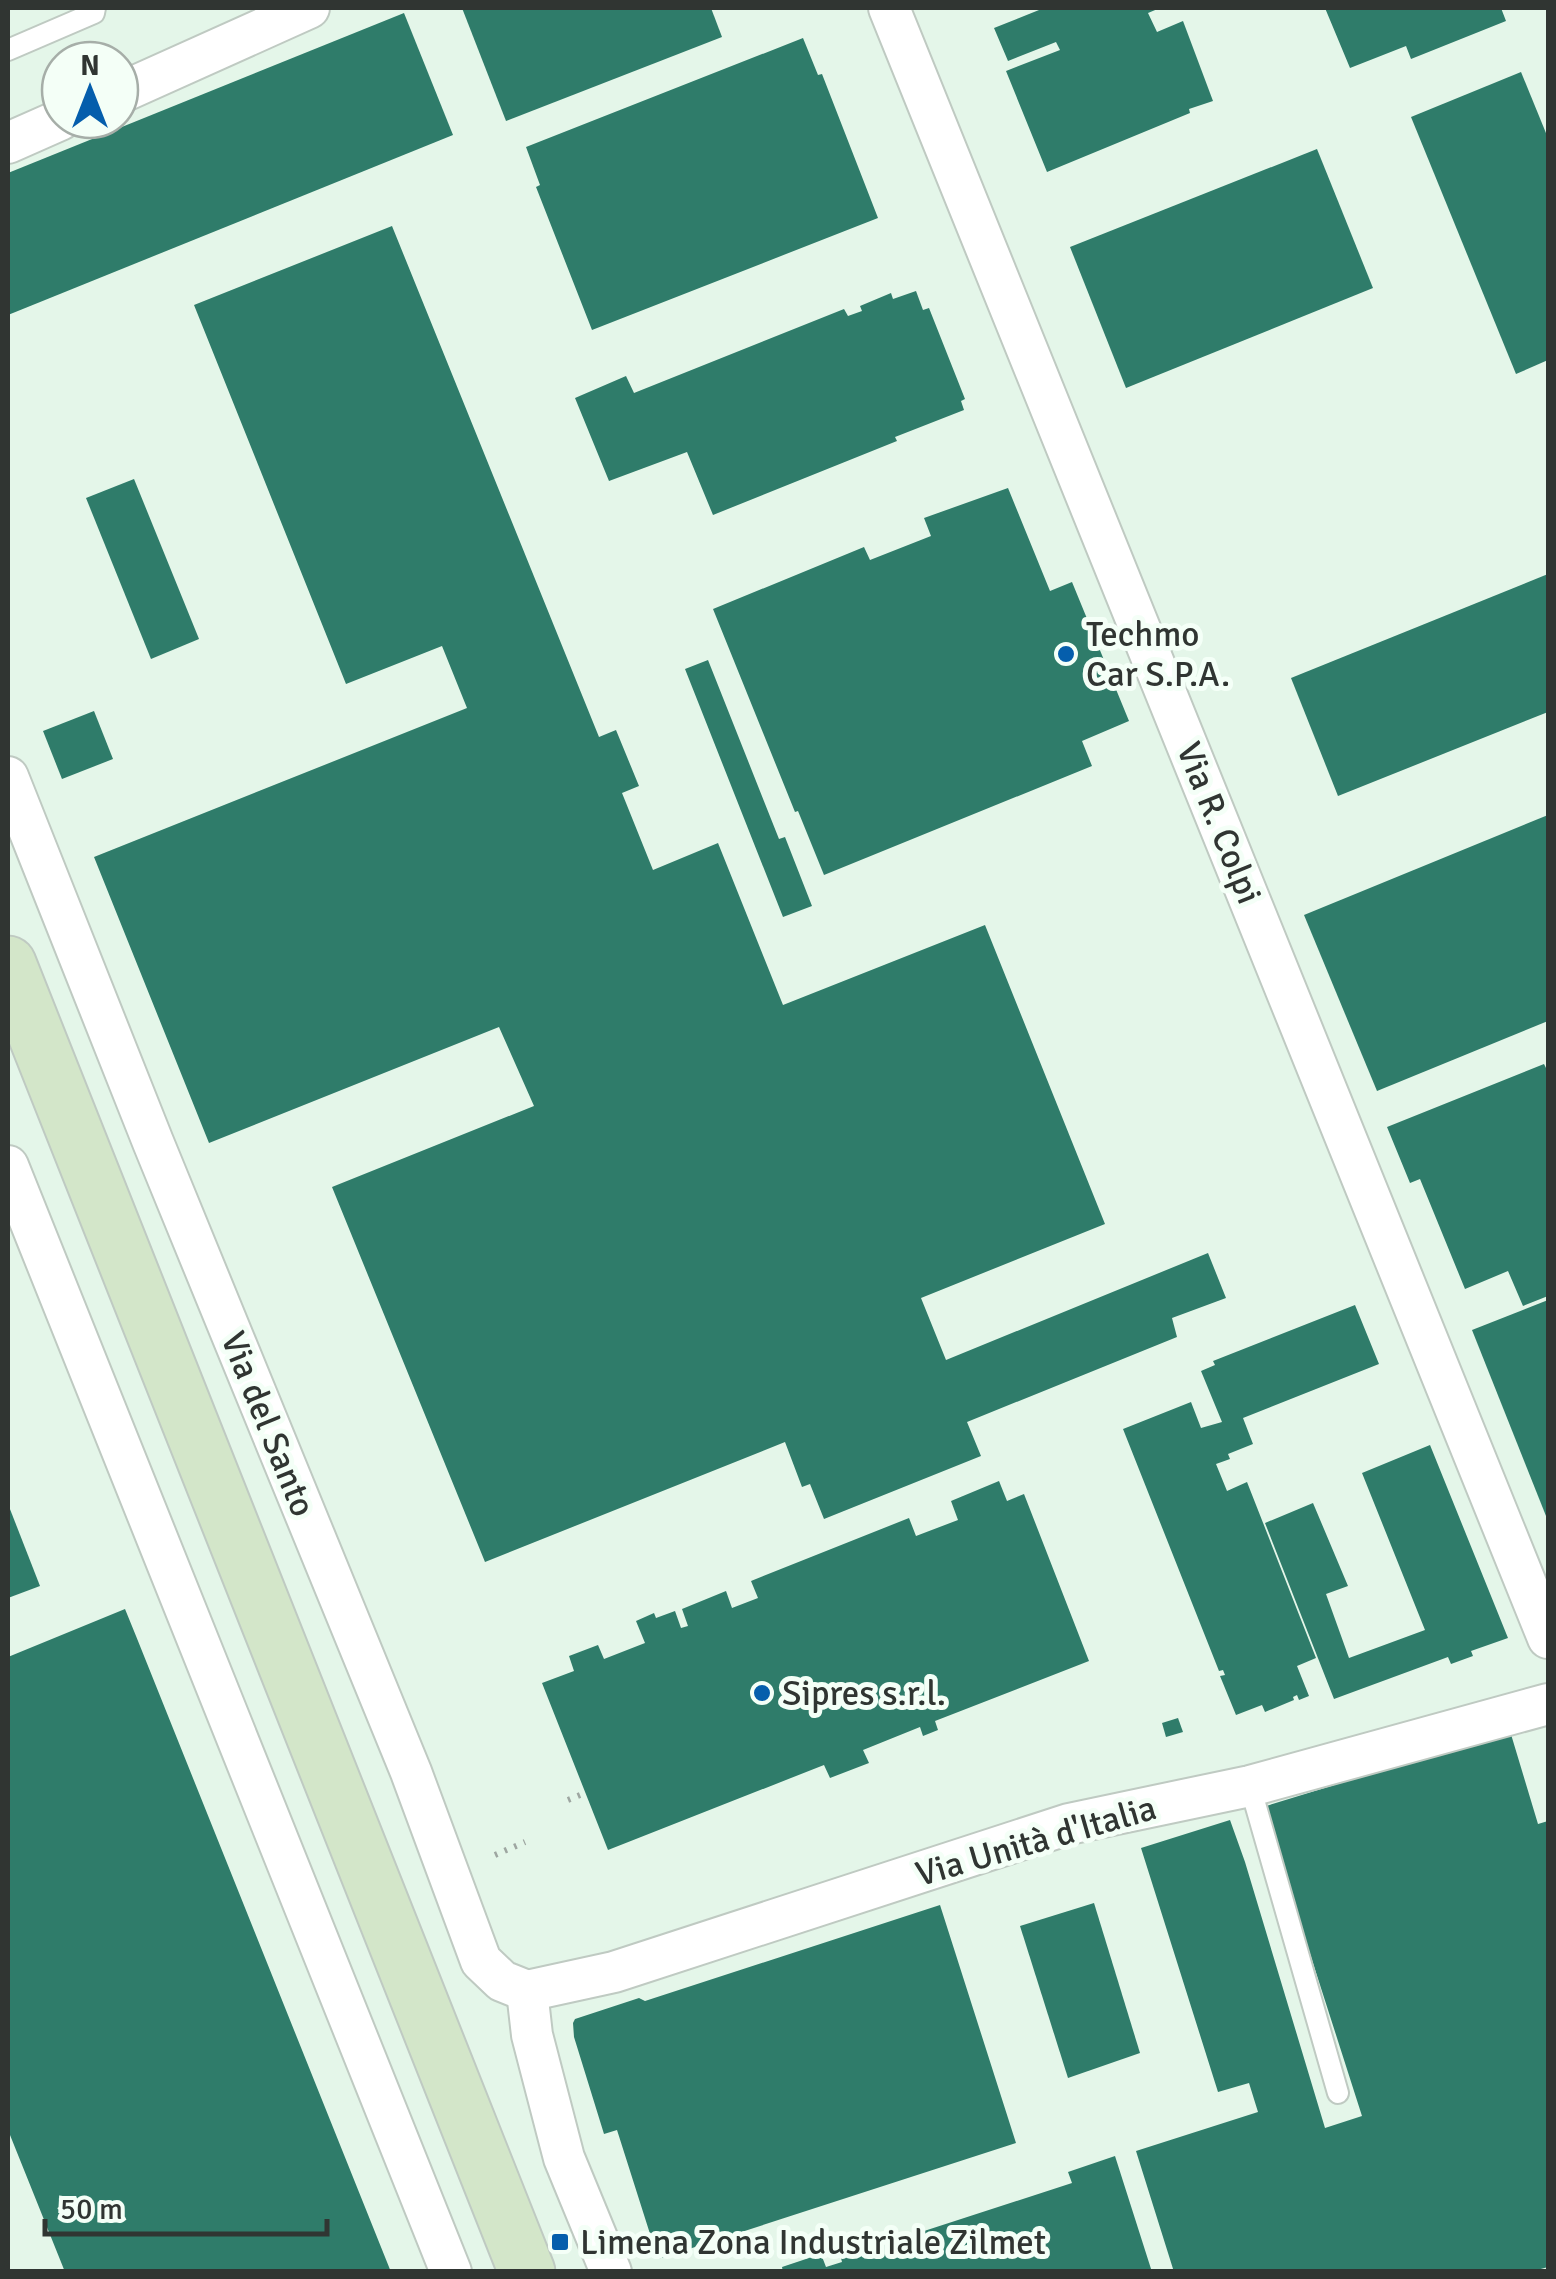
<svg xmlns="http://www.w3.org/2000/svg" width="1556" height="2279" viewBox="0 0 1556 2279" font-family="Signika,sans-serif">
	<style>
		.built { fill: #e4f6e9; fill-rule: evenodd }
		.building { fill: #2f7c6a }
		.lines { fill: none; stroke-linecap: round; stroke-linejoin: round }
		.lane-casing { stroke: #bfcac2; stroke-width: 24 }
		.street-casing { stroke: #bfcac2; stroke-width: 44 }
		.secondary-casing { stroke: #bfcac2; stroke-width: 59 }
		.path { stroke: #9ea6a1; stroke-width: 6; stroke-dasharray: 2.5 8; stroke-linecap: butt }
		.lane { stroke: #fff; stroke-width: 20 }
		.street { stroke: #fff; stroke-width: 40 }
		.secondary { stroke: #d3e6c9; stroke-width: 55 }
		.poi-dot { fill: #055eac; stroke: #f4fff7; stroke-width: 4 }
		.labels { text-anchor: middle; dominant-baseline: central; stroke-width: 10; stroke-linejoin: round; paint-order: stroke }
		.poi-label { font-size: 35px; fill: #303532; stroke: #f4fff7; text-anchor: start }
		.street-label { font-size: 35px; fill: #303532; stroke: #f4fff7 }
	</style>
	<rect width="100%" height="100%" fill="#f4fff7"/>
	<path class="built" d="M8 8H1548V2271H8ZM60 60H120V120H60Z"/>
	<g class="building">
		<path d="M462 8H711L722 37 506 121Z"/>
		<path d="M1044 8H1160L1148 13 1157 32 1183 21 1213 101 1189 109 1190 113 1047 172 1006 71 1060 50 1056 42 1008 61 994 28Z"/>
		<path d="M1325 8H1501L1506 21 1411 59 1406 46 1350 68Z"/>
		<path d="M404 13 453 135 8 315V173Z"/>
		<path d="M803 38 818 75 822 74 878 218 592 330 536 187 540 185 526 147Z"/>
		<path d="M1521 72 1548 138V360L1516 374 1411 117Z"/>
		<path d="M1317 149 1373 288 1126 388 1070 247Z"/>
		<path d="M392 226 599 737 616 730 639 786 622 793 653 870 718 843 783 1005 985 925 1105 1224 921 1298 946 1360 1208 1253 1226 1298 1172 1318 1177 1337 967 1422 981 1456 824 1519 810 1484 802 1487 785 1442 485 1562 332 1187 534 1106 499 1027 209 1143 94 857 467 708 442 646 346 684 194 305Z"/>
		<path d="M916 291 923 310 929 308 965 399 961 401 964 410 895 437 897 441 713 515 687 452 609 481 575 398 626 376 634 393 844 309 848 316 862 311 860 306 891 293 893 299Z"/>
		<path d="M134 479 199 639 151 659 86 498Z"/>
		<path d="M1008 488 1050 591 1072 582 1129 721 1082 741 1092 766 824 875 798 811 795 812 713 609 864 547 870 560 931 536 924 518Z"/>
		<path d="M1548 574V712L1338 796 1291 678Z"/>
		<path d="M708 660 779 839 785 837 812 906 783 917 685 669Z"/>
		<path d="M94 711 113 759 62 779 43 731Z"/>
		<path d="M1548 815V1021L1377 1091 1304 915Z"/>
		<path d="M1544 1064 1548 1072V1296L1523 1306 1508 1271 1465 1289 1420 1179 1410 1183 1387 1127Z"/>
		<path d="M1548 1300V1521L1472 1330Z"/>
		<path d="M1355 1305 1379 1364 1243 1418 1253 1444 1228 1454 1230 1459 1216 1464 1227 1491 1247 1482 1316 1658 1297 1666 1309 1696 1299 1700 1297 1695 1293 1697 1294 1700 1265 1712 1262 1705 1236 1715 1220 1676 1225 1675 1223 1670 1219 1671 1123 1429 1191 1402 1201 1428 1222 1422 1201 1371 1215 1365 1213 1361Z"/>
		<path d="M1430 1445 1508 1638 1471 1651 1473 1656 1451 1664 1448 1657 1334 1699 1265 1523 1313 1503 1348 1586 1326 1594 1349 1658 1425 1630 1362 1473Z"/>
		<path d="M999 1481 1007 1501 1024 1494 1089 1661 935 1721 938 1730 923 1736 920 1727 863 1750 869 1763 830 1778 824 1765 608 1850 542 1683 574 1671 569 1656 598 1645 604 1659 645 1643 636 1621 654 1613 656 1618 675 1611 681 1628 688 1626 682 1609 726 1591 732 1608 758 1598 751 1581 909 1518 916 1536 958 1520 951 1501Z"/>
		<path d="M8 1504 40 1586 8 1598Z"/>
		<path d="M125 1609 136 1636 391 2272H65L10 2135 8 2136V1657Z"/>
		<path d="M1178 1718 1183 1732 1166 1737 1162 1723Z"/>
		<path d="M1510 1731 1538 1824 1548 1821V2267L1530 2272H1174L1136 2151 1258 2112 1249 2083 1218 2092 1141 1848 1230 1820 1245 1862 1325 2128 1362 2116 1263 1807Z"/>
		<path d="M1094 1903 1140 2053 1068 2078 1020 1926Z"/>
		<path d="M940 1905 1016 2143 658 2259 617 2130 604 2134 574 2037 573 2023 575 2019 639 1998 645 2001Z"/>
		<path d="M1115 2156 1152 2272H783L782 2267 821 2254 826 2267 842 2262 841 2258 1072 2183 1068 2172Z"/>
	</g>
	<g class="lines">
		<defs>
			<g id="lane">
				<path d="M8 50 94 13 95 8"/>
				<path d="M1250 1786 1338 2093"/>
			</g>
			<g id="street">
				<path d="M889 8 1548 1638"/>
				<path d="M120 93 309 8"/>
				<path d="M8 143 60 120"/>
				<path d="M8 777 153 1142 411 1772 481 1961 502 1981 527 1991"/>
				<path d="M8 1166 451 2272"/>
				<path d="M527 1991 614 1972 1069 1824 1250 1786 1548 1704"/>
				<path d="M527 1991 532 2035 564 2158 611 2272"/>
			</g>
			<path id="secondary" d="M8 964 527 2272"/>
		</defs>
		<use href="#lane" class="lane-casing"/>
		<use href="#street" class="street-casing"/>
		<use href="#secondary" class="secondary-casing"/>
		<g class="path">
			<path d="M568 1800 585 1793"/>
			<path d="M495 1855 525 1842"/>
		</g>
		<use href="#lane" class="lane"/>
		<use href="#street" class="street"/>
		<use href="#secondary" class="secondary"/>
	</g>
	<g class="poi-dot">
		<circle cx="1066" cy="654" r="10"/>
		<circle cx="762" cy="1693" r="10"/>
		<rect x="550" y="2232" width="20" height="20" rx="5"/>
	</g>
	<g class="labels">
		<g class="poi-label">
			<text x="1086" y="634">Techmo<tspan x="1086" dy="40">Car S.P.A.</tspan></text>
			<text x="782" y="1693">Sipres s.r.l.</text>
			<text x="580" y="2242">Limena Zona Industriale Zilmet</text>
		</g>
		<g class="street-label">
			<text transform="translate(1219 823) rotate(68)">Via R. Colpi</text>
			<text transform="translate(268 1424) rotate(68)">Via del Santo</text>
			<text transform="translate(1036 1841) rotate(-16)">Via Unità d'Italia</text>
		</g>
	</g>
	<rect width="1556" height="2279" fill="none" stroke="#303532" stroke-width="20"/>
	<g transform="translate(90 90)"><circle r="48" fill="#f4fff7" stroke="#a6aea8" stroke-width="2.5"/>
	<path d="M0-8L18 38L0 25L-18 38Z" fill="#055eac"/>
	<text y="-15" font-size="28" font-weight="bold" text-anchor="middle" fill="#303532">N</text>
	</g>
	<path d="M45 2219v15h282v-15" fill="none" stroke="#303532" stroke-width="5"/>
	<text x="60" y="2219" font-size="30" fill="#303532" stroke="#f4fff7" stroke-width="8" paint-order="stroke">50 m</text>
</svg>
